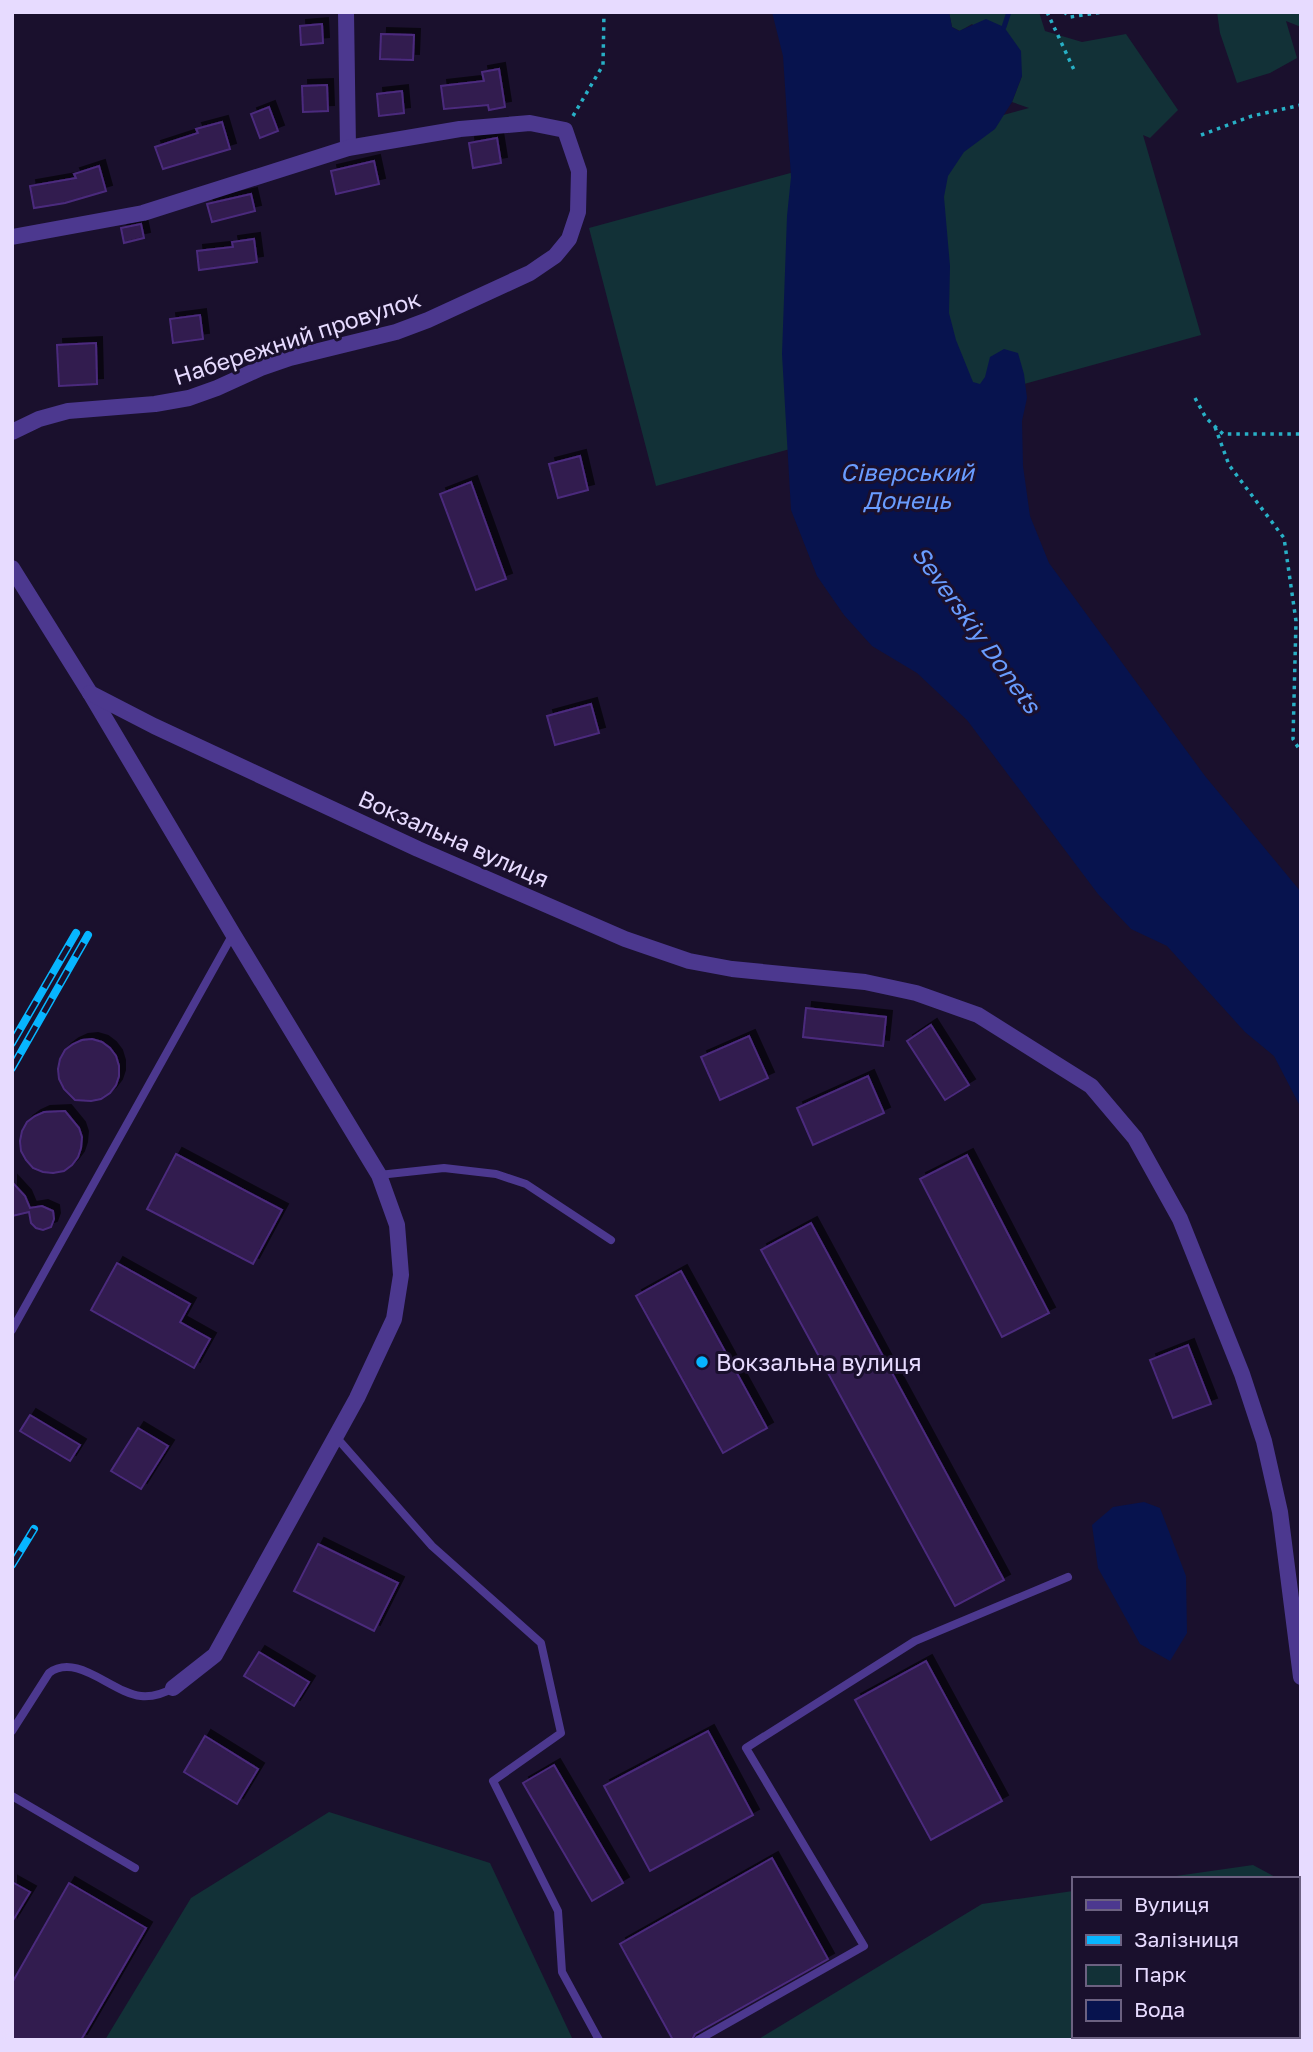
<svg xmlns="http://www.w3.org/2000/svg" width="1313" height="2052" viewBox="0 0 1313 2052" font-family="'Golos Text',sans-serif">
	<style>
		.green { fill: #123137 }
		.water { fill: #07134e }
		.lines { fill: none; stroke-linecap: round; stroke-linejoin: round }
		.stream { stroke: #07134e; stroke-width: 5 }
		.building { fill: #301a4f; stroke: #4b2b7d; stroke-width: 2; filter: url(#shadow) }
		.path { stroke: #28b0c6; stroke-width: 3.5; stroke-dasharray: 3.5 5; stroke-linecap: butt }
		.service { stroke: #4c388f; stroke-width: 8 }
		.minor { stroke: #4c388f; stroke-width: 16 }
		.rail-casing { stroke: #07b5ff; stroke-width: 8 }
		.rail { stroke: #1a102d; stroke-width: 5; stroke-dasharray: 16; stroke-linecap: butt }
		.poi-dot { fill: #07b5ff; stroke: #1a102d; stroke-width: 2.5 }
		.labels { text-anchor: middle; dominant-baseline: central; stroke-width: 6; stroke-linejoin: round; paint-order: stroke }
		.street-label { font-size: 23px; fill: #e7dbff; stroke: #1a102d }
		.poi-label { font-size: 23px; fill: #e7dbff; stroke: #1a102d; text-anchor: start }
		.water-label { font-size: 24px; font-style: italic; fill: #699cff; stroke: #1a102d }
	</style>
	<defs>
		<filter id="shadow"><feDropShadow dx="6" dy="-6" stdDeviation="0" flood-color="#0009"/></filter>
	</defs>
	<rect width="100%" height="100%" fill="#1a102d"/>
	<g class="green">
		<path d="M949 12H1039L1045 31 1082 42 1126 34 1178 110 1150 138 1143 135 1201 335 656 486 589 228 1029 108 1012 102 1022 76 972 24 960 31 952 27Z"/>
		<path d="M1217 12H1301V27L1286 21 1297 58 1270 73 1237 83 1220 33Z"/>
		<path d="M329 1812 490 1863 573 2040H105L191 1898Z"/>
		<path d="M1253 1865 1279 1879H1155Z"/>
		<path d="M1297 1889 1301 1891V2040H757L982 1904 1073 1891V2036H1297Z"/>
	</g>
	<g class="water">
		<path d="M772 12H949L952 27 959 31 986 19 1004 27 1021 51 1022 76 1012 102 995 129 964 152 948 176 944 197 950 266 949 313 956 340 973 382 980 384 985 377 990 357 1004 349 1018 353 1024 374 1027 398 1022 421 1023 466 1030 516 1049 563 1205 776 1301 892V1108L1274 1056 1245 1032 1167 946 1131 929 1098 894 967 720 917 673 872 646 844 615 817 576 791 510 782 354 787 216 791 177 783 56Z"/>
		<path d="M1144 1502 1160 1508 1186 1576 1187 1633 1170 1661 1140 1644 1098 1568 1092 1525 1113 1507Z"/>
	</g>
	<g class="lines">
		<path class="stream" d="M1004 27 1009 12"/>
	</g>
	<g class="building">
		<path d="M322 24 323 43 301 45 300 26Z"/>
		<path d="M381 34 414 35 413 60 380 59Z"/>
		<path d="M499 69 505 107 489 110 488 105 444 109 441 86 484 81 482 72Z"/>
		<path d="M327 85 328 111 303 112 302 86Z"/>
		<path d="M402 91 404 113 379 116 377 94Z"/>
		<path d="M269 107 278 131 260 138 251 114Z"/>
		<path d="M222 122 230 149 163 169 155 147 198 133 196 129Z"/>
		<path d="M497 138 501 163 473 168 469 143Z"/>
		<path d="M374 161 379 184 336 194 331 171Z"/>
		<path d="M99 166 106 191 65 203 34 208 30 186 76 178 74 174Z"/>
		<path d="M251 194 255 211 212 222 207 204Z"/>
		<path d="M141 224 144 238 124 243 121 228Z"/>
		<path d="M254 239 257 262 199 270 197 251 233 247 232 242Z"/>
		<path d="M200 315 203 339 173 343 170 319Z"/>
		<path d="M96 343 97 384 59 386 57 345Z"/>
		<path d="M580 456 588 490 558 498 549 464Z"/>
		<path d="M471 482 506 579 476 590 440 494Z"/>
		<path d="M591 704 599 733 555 745 547 716Z"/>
		<path d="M806 1008 886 1017 883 1046 803 1037Z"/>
		<path d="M931 1025 969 1085 945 1100 907 1041Z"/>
		<path d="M749 1036 768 1078 720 1100 701 1057Z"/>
		<path d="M92 1039 102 1042 110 1048 116 1056 119 1066V1076L116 1085 110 1093 101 1099 91 1101 75 1100 64 1089 59 1079 58 1069 60 1059 65 1050 73 1044 82 1040Z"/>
		<path d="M868 1076 884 1113 813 1145 797 1108Z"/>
		<path d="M65 1111 79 1128 82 1137 81 1148 78 1157 72 1165 64 1171 53 1173 43 1172 33 1168 26 1160 21 1151 20 1141 22 1131 27 1122 35 1116 44 1112Z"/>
		<path d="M176 1154 282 1210 253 1264 147 1209Z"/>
		<path d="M967 1155 1049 1313 1002 1337 920 1179Z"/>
		<path d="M12 1182 25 1196 30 1208 42 1206 53 1211 54 1219 51 1227 43 1230 36 1228 31 1223 29 1212 12 1216Z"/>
		<path d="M811 1223 1004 1580 955 1606 761 1250Z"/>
		<path d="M117 1263 190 1304 180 1322 210 1339 194 1368 91 1310Z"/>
		<path d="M681 1271 767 1428 723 1453 636 1296Z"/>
		<path d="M1188 1345 1211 1404 1173 1418 1150 1360Z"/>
		<path d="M30 1415 80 1445 70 1461 20 1431Z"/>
		<path d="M138 1428 168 1446 141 1489 111 1471Z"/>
		<path d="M318 1544 398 1583 374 1631 294 1591Z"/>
		<path d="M259 1652 309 1682 294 1706 244 1676Z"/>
		<path d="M926 1661 1002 1801 931 1840 855 1700Z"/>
		<path d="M708 1731 753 1815 650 1871 604 1786Z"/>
		<path d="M205 1736 258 1769 237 1804 184 1772Z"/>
		<path d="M554 1765 623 1883 592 1901 523 1783Z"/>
		<path d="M772 1858 828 1959 695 2034 692 2040H673L620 1944Z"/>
		<path d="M12 1882 30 1892 12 1922Z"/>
		<path d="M69 1883 146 1928 81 2040H12V1983Z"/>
	</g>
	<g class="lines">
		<g class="path">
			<path d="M1047 12 1075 72"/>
			<path d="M1064 12 1070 17 1103 12"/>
			<path d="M573 116 603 65 604 12"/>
			<path d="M1201 135 1252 116 1301 105"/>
			<path d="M1195 398 1206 418 1223 434H1301"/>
			<path d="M1215 427 1229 465 1284 538 1296 621 1293 739 1301 752"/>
		</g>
		<g class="service">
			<path d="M379 1175 444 1168 496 1174 526 1184 611 1240"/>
			<path d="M12 1330 233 934"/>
			<path d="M336 1437 432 1546 541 1643 561 1733 493 1781 558 1911 562 1972 599 2040"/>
			<path d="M12 1731 49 1673C77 1652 112 1693 141 1696 153 1697 163 1694 173 1688"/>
			<path d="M12 1796 135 1868"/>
			<path d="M698 2040 864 1946 746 1748 915 1641 1068 1577"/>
		</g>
		<g class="minor">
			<path d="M346 12 348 148"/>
			<path d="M12 237 143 213 348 148 460 129 530 123 565 130 579 171 578 212 569 239 555 256 530 273 428 320 396 332 290 358 261 368 217 388 189 398 155 404 68 411 39 419 12 432"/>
			<path d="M12 568 90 693 233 934 379 1175 397 1225 401 1275 394 1319 357 1398 215 1655 173 1688"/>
			<path d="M90 693 154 726 418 849 625 939 689 961 732 969 865 982 916 993 978 1015 1091 1086 1135 1138 1180 1219 1242 1374 1264 1441 1280 1512 1301 1677"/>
		</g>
		<defs>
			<g id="rail">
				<path d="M12 1043 76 933"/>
				<path d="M12 1068 88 935"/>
				<path d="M12 1565 34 1529"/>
			</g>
		</defs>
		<use href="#rail" class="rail-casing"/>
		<use href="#rail" class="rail"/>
	</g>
	<circle class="poi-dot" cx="702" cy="1362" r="7"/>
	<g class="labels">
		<g class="street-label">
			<text transform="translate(297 337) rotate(-18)">Набережний провулок</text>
			<text transform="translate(454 838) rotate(24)">Вокзальна вулиця</text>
		</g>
		<g class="poi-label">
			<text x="716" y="1362">Вокзальна вулиця</text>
		</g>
		<g class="water-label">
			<text x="907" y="471">Сіверський<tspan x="907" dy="28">Донець</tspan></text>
			<text transform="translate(977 629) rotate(54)">Severskiy Donets</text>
		</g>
	</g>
	<rect width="1313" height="2052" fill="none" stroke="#e7dbff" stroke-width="28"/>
	<rect x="1072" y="1877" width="228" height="161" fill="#1a102d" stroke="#6c6181" stroke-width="2"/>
	<rect x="1086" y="1900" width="35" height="10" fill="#4c388f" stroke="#6c6181" stroke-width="2"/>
	<text x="1134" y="1912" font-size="21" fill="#e7dbff">Вулиця</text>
	<rect x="1086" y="1935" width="35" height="10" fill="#07b5ff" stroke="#6c6181" stroke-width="2"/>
	<text x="1134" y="1947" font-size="21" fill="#e7dbff">Залізниця</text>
	<rect x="1086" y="1965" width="35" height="21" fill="#123137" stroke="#6c6181" stroke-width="2"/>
	<text x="1134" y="1982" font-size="21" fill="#e7dbff">Парк</text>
	<rect x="1086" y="2000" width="35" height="21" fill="#07134e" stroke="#6c6181" stroke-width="2"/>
	<text x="1134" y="2017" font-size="21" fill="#e7dbff">Вода</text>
</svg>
